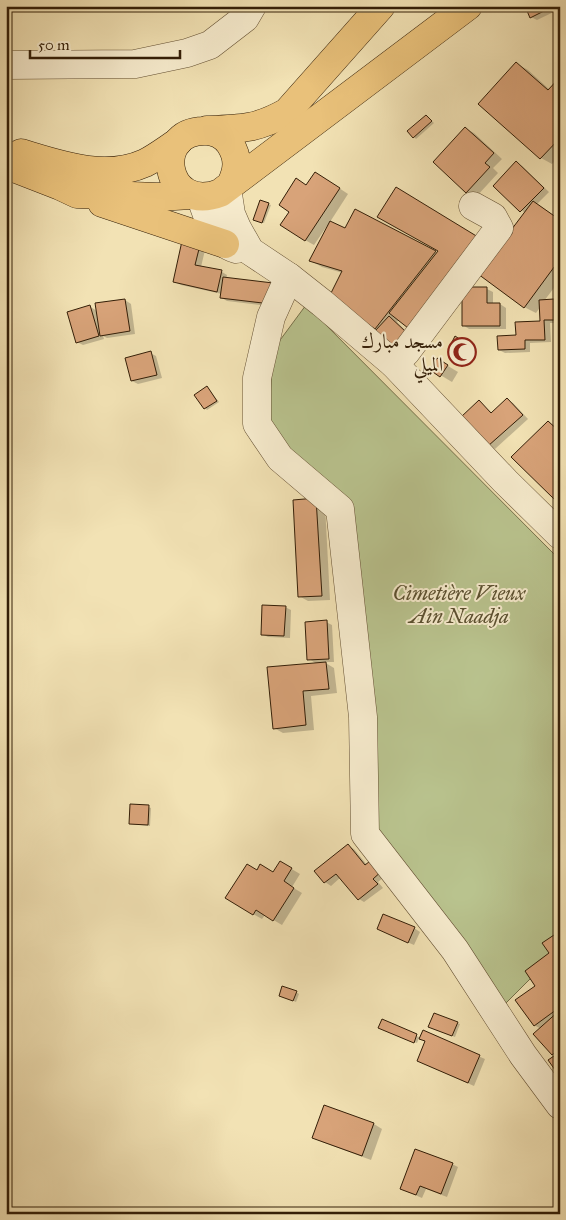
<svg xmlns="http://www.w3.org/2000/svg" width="566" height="1220" viewBox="0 0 566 1220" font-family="'IM FELL Great Primer',Amiri,serif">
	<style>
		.green { fill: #b9c38e; stroke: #76704a }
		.shadow { fill: #0003 }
		.building { fill: #d8a379; stroke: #331e07 }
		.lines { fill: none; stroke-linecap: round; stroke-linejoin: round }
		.minor-casing { stroke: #634f32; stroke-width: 29 }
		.major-casing { stroke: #331e07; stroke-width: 29 }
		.minor { stroke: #f7ecce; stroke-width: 28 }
		.major { stroke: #e9c17a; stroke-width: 28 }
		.labels { text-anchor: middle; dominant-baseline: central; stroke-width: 4; stroke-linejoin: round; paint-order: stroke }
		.poi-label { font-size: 20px; fill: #331e07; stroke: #f7ecce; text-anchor: end }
		.park-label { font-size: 20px; font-style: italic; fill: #5b5030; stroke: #f7ecce }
	</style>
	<rect width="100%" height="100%" fill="#f2e2b4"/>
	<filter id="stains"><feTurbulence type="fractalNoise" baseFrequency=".004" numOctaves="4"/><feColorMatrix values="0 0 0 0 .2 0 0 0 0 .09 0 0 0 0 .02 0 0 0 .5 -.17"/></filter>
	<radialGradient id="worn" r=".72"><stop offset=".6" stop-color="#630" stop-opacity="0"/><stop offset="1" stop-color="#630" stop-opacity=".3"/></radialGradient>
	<path class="green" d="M306 305 560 560V949L501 1008 372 825 349 502 269 431 272 351Z"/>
	<g class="shadow">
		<path d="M526 6H560V9L537 20 531 17Z"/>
		<path d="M516 63 528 70 550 90 560 78V156L552 164 541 158 480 103Z"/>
		<path d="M426 116 434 123 416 139 414 137Z"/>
		<path d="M465 128 474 133 502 159 493 168 498 173 476 197 467 192 434 162Z"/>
		<path d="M517 163 522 166 549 192 537 204 560 220V280L544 301H553L559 304 560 323H550L551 342 530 343V352L505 353 499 350 541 322V306L536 313 524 307 525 213 495 186Z"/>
		<path d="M324 178 348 194 330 222 345 230 355 210 438 253 486 243 399 319 397 322 411 336 378 330 331 297 343 273 322 267 311 261 329 227 327 226 314 245 305 240 307 186Z"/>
		<path d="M268 204 271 205 264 223 257 220Z"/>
		<path d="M183 243 205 250 201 267 222 272 227 275 226 279 276 307 227 301 222 298V294L181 285 175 282Z"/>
		<path d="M487 289 493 292V304H500L506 308V329H469L463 325Z"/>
		<path d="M125 300 131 304 135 334 107 338 103 336 104 339 83 345 77 342 89 306 97 311 96 304Z"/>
		<path d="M456 338 472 348 468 353 452 343Z"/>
		<path d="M150 353 156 356 162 378 138 384 132 381Z"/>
		<path d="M438 360 458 372 452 382 432 370Z"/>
		<path d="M207 388 219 402 207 410 205 408Z"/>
		<path d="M508 400 513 403 528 419 495 449 489 445 479 402 492 413Z"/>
		<path d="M548 422 560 429V501L554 498Z"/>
		<path d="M294 501 325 505 330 600 308 601 299 596Z"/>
		<path d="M285 607 291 610 290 638 268 637 262 634Z"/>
		<path d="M326 622 332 625 334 662H324L334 668 337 693 311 696 314 730 283 733 274 728 317 664 309 659Z"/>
		<path d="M148 807 151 808 150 826 130 824Z"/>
		<path d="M348 846 354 849 367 865 388 874 378 882 383 888 364 902 359 899 341 877 331 886 325 882 316 871Z"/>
		<path d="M280 862 300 874 292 887 302 893 282 925 265 915 262 919 253 914 257 871 274 873Z"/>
		<path d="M414 928 420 932 414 945 384 932Z"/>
		<path d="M560 933V1075L556 1056 553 1054 541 1029 534 1025 537 986Z"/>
		<path d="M296 992 299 994 296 1002 283 996Z"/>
		<path d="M383 1021 421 1038 423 1032 485 1059 474 1086 418 1061 426 1042 419 1038 417 1043 382 1029Z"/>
		<path d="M457 1023 460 1024 455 1037 432 1028Z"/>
		<path d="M325 1106 374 1124 382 1129 371 1160 322 1142 314 1137Z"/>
		<path d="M452 1164 458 1167 447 1197 426 1189 422 1198 401 1189Z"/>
	</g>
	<g class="building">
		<path d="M525 6H554L530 18Z"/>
		<path d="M516 62 548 90 560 77V138L540 159 478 104Z"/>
		<path d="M426 115 432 121 413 138 407 131Z"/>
		<path d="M465 127 494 153 485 163 490 167 466 193 433 162Z"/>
		<path d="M516 161 544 188 520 212 493 186Z"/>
		<path d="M315 172 340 188 305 241 280 225 289 212 279 205 296 178 306 185Z"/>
		<path d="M396 187 478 237 408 328 389 313 438 251 377 217Z"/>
		<path d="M260 200 269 203 262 223 253 220Z"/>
		<path d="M533 201 560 220V259L524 308 478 274Z"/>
		<path d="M355 209 436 251 375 329 329 297 342 271 309 261 330 221 345 228Z"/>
		<path d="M182 241 200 245 195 265 222 270 217 292 173 282Z"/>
		<path d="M223 277 273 283 271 304 220 298Z"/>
		<path d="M462 287H487V303H500V326H462Z"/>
		<path d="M125 299 130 331 100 336 95 303Z"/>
		<path d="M554 299V320H544L545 340H525V349L498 350 497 336 516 335 515 322 540 321 539 300Z"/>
		<path d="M90 305 99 336 76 343 67 312Z"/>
		<path d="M389 316 406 332 392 347 375 331Z"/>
		<path d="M455 336 470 346 465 353 451 344Z"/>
		<path d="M151 351 157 375 131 381 125 358Z"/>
		<path d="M437 358 448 365 440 377 430 370Z"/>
		<path d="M207 386 217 401 204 409 194 395Z"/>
		<path d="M507 398 523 415 488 446 461 417 479 400 491 413Z"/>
		<path d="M548 421 560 432V493L554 499 511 457Z"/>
		<path d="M316 498 322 596 298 597 293 500Z"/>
		<path d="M262 605 286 606 284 636 261 635Z"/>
		<path d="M327 620 329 659 307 660 305 622Z"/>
		<path d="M326 662 329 689 303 691 306 725 273 729 267 667Z"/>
		<path d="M130 804 149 805 148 825 129 824Z"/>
		<path d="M348 844 365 865 374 858 383 870 373 879 378 884 358 900 336 874 324 883 314 871Z"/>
		<path d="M280 861 292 868 284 881 294 888 273 921 256 910 253 915 225 898 247 864 257 870 260 864 273 872Z"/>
		<path d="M383 914 415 927 408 943 377 929Z"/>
		<path d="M560 931V1007L534 1026 515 1000 535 986 525 971 549 953 542 943Z"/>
		<path d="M282 986 297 991 293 1001 279 996Z"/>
		<path d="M560 1010V1048L552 1055 533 1034Z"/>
		<path d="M434 1013 458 1022 452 1036 428 1027Z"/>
		<path d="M382 1019 417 1034 414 1043 378 1028Z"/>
		<path d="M423 1030 480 1055 468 1083 417 1061 425 1041 419 1039Z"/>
		<path d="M560 1052V1077L548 1060Z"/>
		<path d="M324 1105 374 1123 362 1156 312 1138Z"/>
		<path d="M415 1149 453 1163 441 1194 420 1186 416 1195 400 1189Z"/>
	</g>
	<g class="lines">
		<defs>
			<g id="minor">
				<path d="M6 65 135 64 187 53 210 45 245 18 252 6"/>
				<path d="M227 188 231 214 237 228 250 251 289 277 322 303 394 364 505 481 560 535"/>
				<path d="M201 198C208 217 214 243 236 249"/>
				<path d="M289 277 271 317 257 378V424L280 458 340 509 363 717 365 834 455 950 523 1055 560 1105"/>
				<path d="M394 364 406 352 499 228 493 217 473 206"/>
			</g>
			<g id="major">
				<path d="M207 130C241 129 257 129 287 112L381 6"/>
				<path d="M21 153C61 165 105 181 145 163 157 157 167 149 178 142"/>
				<path d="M6 165 60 186 77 194 158 197 191 195"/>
				<path d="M231 184C238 170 239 158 230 144 225 136 214 130 204 131 151 131 164 214 220 193L468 6"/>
				<path d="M102 203 225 244"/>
			</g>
		</defs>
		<use href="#minor" class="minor-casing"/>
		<use href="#major" class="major-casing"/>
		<use href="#minor" class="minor"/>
		<use href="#major" class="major"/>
	</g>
	<defs>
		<symbol id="mosque-ring" viewBox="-11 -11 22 22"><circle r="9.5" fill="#f7ecce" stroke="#8f2418" stroke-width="1.5"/><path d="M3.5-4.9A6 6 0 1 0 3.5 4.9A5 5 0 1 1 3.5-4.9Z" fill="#8f2418"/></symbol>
	</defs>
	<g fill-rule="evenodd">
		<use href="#mosque-ring" x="446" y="336" width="32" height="32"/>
	</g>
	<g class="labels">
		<g class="poi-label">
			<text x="443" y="341">مسجد مبارك<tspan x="443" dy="23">الميلي</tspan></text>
		</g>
		<g class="park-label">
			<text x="459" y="593">Cimetière Vieux<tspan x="459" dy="23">Ain Naadja</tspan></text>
		</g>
	</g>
	<rect width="566" height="1220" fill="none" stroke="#f2e2b4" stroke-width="25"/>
	<rect x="8" y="8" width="551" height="1205" fill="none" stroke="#331e07" stroke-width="2.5"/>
	<rect x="12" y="12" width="541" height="1195" fill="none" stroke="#331e07"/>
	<path d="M30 50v8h150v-8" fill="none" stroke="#331e07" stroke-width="2.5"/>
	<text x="38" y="50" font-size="15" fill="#331e07" stroke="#f7ecce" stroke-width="4" paint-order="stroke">50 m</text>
	<rect width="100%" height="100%" filter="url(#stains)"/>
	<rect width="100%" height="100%" fill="url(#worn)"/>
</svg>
